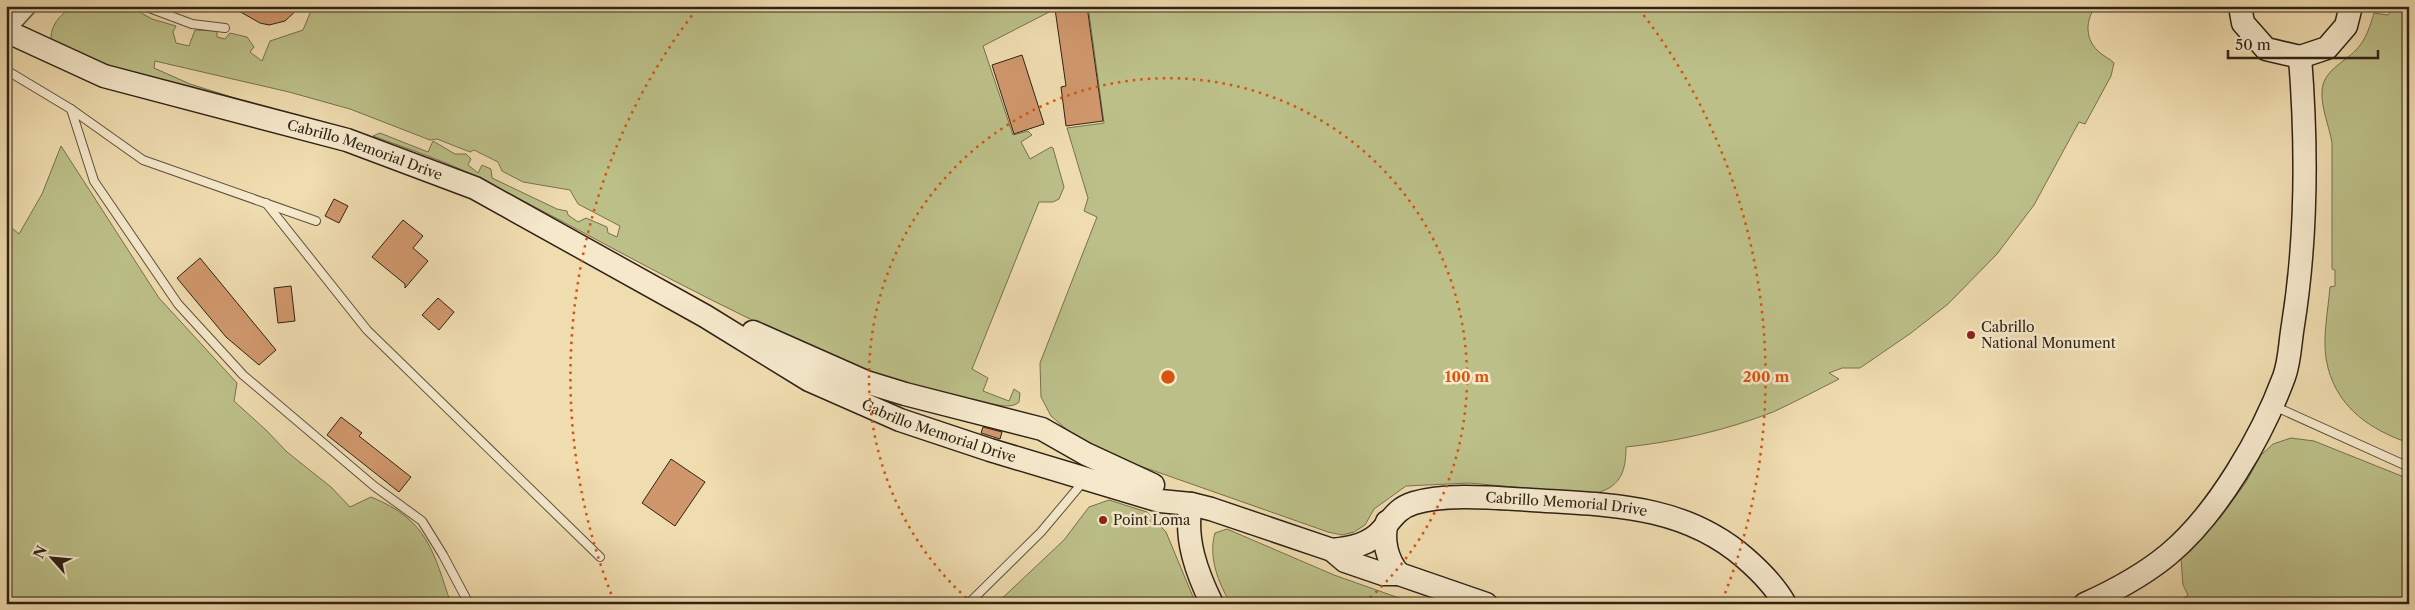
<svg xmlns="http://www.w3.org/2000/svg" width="2415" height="610" viewBox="0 0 2415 610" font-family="'Libre Caslon Text',serif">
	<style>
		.green { fill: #bcbf88; stroke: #76714f }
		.building { fill: #d0976c; stroke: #2f2316 }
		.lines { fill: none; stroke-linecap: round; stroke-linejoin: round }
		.lane-casing { stroke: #5f513c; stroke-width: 10 }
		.street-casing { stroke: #5f513c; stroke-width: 18 }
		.secondary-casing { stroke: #2f2316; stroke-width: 25 }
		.lane { stroke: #f5e8cb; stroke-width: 8 }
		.street { stroke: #f5e8cb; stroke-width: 15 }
		.secondary { stroke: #f5e8cb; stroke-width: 22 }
		.ring { fill: none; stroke: #d6540d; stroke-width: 2.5; stroke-dasharray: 2.5 5 }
		.poi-dot { fill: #8f2418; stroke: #f5e8cb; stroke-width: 2 }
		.labels { text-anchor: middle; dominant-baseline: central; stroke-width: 5; stroke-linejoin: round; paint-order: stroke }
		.street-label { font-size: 14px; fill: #2f2316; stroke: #f5e8cb }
		.poi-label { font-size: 14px; fill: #2f2316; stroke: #f5e8cb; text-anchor: start }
		.centre { fill: #d6540d; stroke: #f5e8cb; stroke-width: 2.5 }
		.ring-label { font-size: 15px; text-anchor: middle; font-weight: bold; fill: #d6540d; stroke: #f5e8cb; stroke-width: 5; stroke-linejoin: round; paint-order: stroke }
	</style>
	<rect width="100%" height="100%" fill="#efdcaf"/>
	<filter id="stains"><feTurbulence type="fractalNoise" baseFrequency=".004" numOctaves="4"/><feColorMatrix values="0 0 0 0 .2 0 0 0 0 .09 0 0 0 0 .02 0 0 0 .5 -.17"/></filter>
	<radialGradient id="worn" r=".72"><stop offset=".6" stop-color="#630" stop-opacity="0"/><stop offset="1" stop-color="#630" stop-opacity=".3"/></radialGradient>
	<g class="green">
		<path d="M73 6H129L152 19 176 26 173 32 176 43 189 46 195 30 217 31V37L225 39 230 33 247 37 254 47 250 52 262 61 270 41 303 30 313 6H1069L1055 9 983 46 1013 135 1028 131 1032 135 1021 142 1030 159 1051 147 1053 148 1064 187 1059 199 1053 202H1039L972 369 988 378 983 391 1009 401 1014 389 1020 393 1019 402C1010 411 987 402 976 400 894 385 820 354 746 317 655 273 568 223 479 178 445 161 409 149 373 136L380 133 428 152 433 141 455 154H466L471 159 468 165 478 173 482 165 491 169 492 178 557 209 567 211 568 215 578 222 586 218 607 227 608 233 617 237 620 226 578 204 570 190 523 182 502 171 498 162 474 150 470 152 437 139 430 140 350 109 289 92 155 61 154 68 190 84 270 109C196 90 120 75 51 41 50 25 60 15 73 6Z"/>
		<path d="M1088 6H2096C2085 20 2085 39 2098 51 2103 56 2109 58 2114 63L2111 76 2085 124 2079 122 2034 205 1997 254 1948 304 1911 333 1860 368H1842L1829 373 1839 379C1817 390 1795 402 1773 412 1727 430 1675 442 1626 447 1626 474 1619 488 1593 494L1469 483 1406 486 1374 509 1365 525 1354 532 1342 535 1328 532 1126 461 1073 435 1051 416 1041 397 1040 363 1097 217 1084 211 1088 198 1067 128 1104 123Z"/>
		<path d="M2394 6H2409V443C2371 430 2339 409 2328 368 2321 343 2328 312 2330 287L2335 286V270L2332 269V143C2329 125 2321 108 2322 91 2323 71 2343 63 2356 50 2366 40 2370 26 2374 13L2388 15Z"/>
		<path d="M61 146 159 298 237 383 234 401 266 430 287 452 331 487 350 507 371 497C428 520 433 551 451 604H6V223L19 234 42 194Z"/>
		<path d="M2291 438 2314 441 2409 479V604H2176L2188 595 2183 585 2181 559 2220 518 2246 482 2261 455 2273 444Z"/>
		<path d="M1109 500 1147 512 1166 532 1196 604H996L1064 540 1089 507Z"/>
		<path d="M1227 529 1334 575 1416 604H1231C1218 583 1208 556 1215 533Z"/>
	</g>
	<g class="building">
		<path d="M230 6H301L285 21 269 25 260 23Z"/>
		<path d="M1076 6H1087L1103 121 1066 126 1061 87 1066 86 1055 9Z"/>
		<path d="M1022 55 1044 124 1014 134 992 65Z"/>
		<path d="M334 199 348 206 339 223 325 216Z"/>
		<path d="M403 220 423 236 413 248 428 261 405 288V284L372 257Z"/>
		<path d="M200 258 276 350 259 365 226 337 177 278Z"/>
		<path d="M291 286 295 321 278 323 274 288Z"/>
		<path d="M438 298 454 312 439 330 422 315Z"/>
		<path d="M341 417 362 433 359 436 411 477 399 492 327 435Z"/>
		<path d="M983 427 1002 432 1000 439 981 433Z"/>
		<path d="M671 459 705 482 675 526 642 503Z"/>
	</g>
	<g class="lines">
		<defs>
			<g id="lane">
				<path d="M144 6 192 24 225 28"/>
				<path d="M6 70 71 109 143 160 316 221"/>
				<path d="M71 109 94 181 178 304 243 375 374 486 422 521 443 555 468 602 471 604"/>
				<path d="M266 203 367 330 600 557"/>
				<path d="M2274 406 2409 467"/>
				<path d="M968 604 1041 532 1083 482"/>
			</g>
			<path id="street" d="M6 31 29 6"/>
			<g id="secondary">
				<path d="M2240 6 2243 23 2266 49 2300 57 2327 48 2346 26 2351 6"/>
				<path id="s1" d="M6 31 104 76 347 140 475 188 705 316 809 380 900 420 990 450 1160 501 1191 504 1211 509 1332 550 1345 561 1383 574H1399L1486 604"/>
				<path d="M753 332 866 382 905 394 1042 429 1086 454 1153 485"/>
				<path d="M1191 504C1184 539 1197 573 1212 604"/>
				<path d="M1387 522C1382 540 1387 560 1399 574"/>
				<path id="s2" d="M1332 550C1350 548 1370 545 1383 529 1393 517 1398 508 1414 503 1447 493 1496 498 1531 500 1609 505 1683 504 1745 558 1760 571 1775 586 1785 604"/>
				<path d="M2085 604C2114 591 2145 574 2169 554 2218 513 2262 436 2284 377 2290 361 2290 342 2293 325 2307 237 2307 145 2300 57"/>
			</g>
		</defs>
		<use href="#lane" class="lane-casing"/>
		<use href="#street" class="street-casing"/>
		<use href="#secondary" class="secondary-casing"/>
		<use href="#lane" class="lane"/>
		<use href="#street" class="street"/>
		<use href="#secondary" class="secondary"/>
	</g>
	<g class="ring">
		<path d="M972 603A299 299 0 1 1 1364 603"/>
		<path d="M614 601A598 598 0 0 1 697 9M1639 9A598 598 0 0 1 1722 601"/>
	</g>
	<g class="poi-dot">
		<circle cx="1971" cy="335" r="5"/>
		<circle cx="1103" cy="520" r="5"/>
	</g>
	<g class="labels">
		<g class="street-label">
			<text stroke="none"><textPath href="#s1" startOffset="379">Cabrillo Memorial Drive</textPath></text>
			<text stroke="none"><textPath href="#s1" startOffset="1021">Cabrillo Memorial Drive</textPath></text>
			<text stroke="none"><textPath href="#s2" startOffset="251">Cabrillo Memorial Drive</textPath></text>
		</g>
		<g class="poi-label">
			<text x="1981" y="327">Cabrillo<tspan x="1981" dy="16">National Monument</tspan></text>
			<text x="1113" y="520">Point Loma</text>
		</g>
	</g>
	<circle cx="1168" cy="377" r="8" class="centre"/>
	<g class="ring-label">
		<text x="1467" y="382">100 m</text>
		<text x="1766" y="382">200 m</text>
	</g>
	<rect width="2415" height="610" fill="none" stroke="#efdcaf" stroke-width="25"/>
	<rect x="8" y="8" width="2400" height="595" fill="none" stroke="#2f2316" stroke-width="2.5"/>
	<rect x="12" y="12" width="2390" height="585" fill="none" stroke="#2f2316"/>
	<g transform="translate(52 558) rotate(297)" stroke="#f5e8cb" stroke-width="4" paint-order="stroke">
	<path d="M0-4L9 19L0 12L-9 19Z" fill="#2f2316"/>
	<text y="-8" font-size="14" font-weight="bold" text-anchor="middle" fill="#2f2316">N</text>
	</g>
	<path d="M2228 50v8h150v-8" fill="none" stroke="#2f2316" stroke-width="2.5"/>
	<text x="2235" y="50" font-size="15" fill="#2f2316" stroke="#f5e8cb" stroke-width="4" paint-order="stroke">50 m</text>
	<rect width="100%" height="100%" filter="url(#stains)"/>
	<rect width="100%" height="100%" fill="url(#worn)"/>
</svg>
